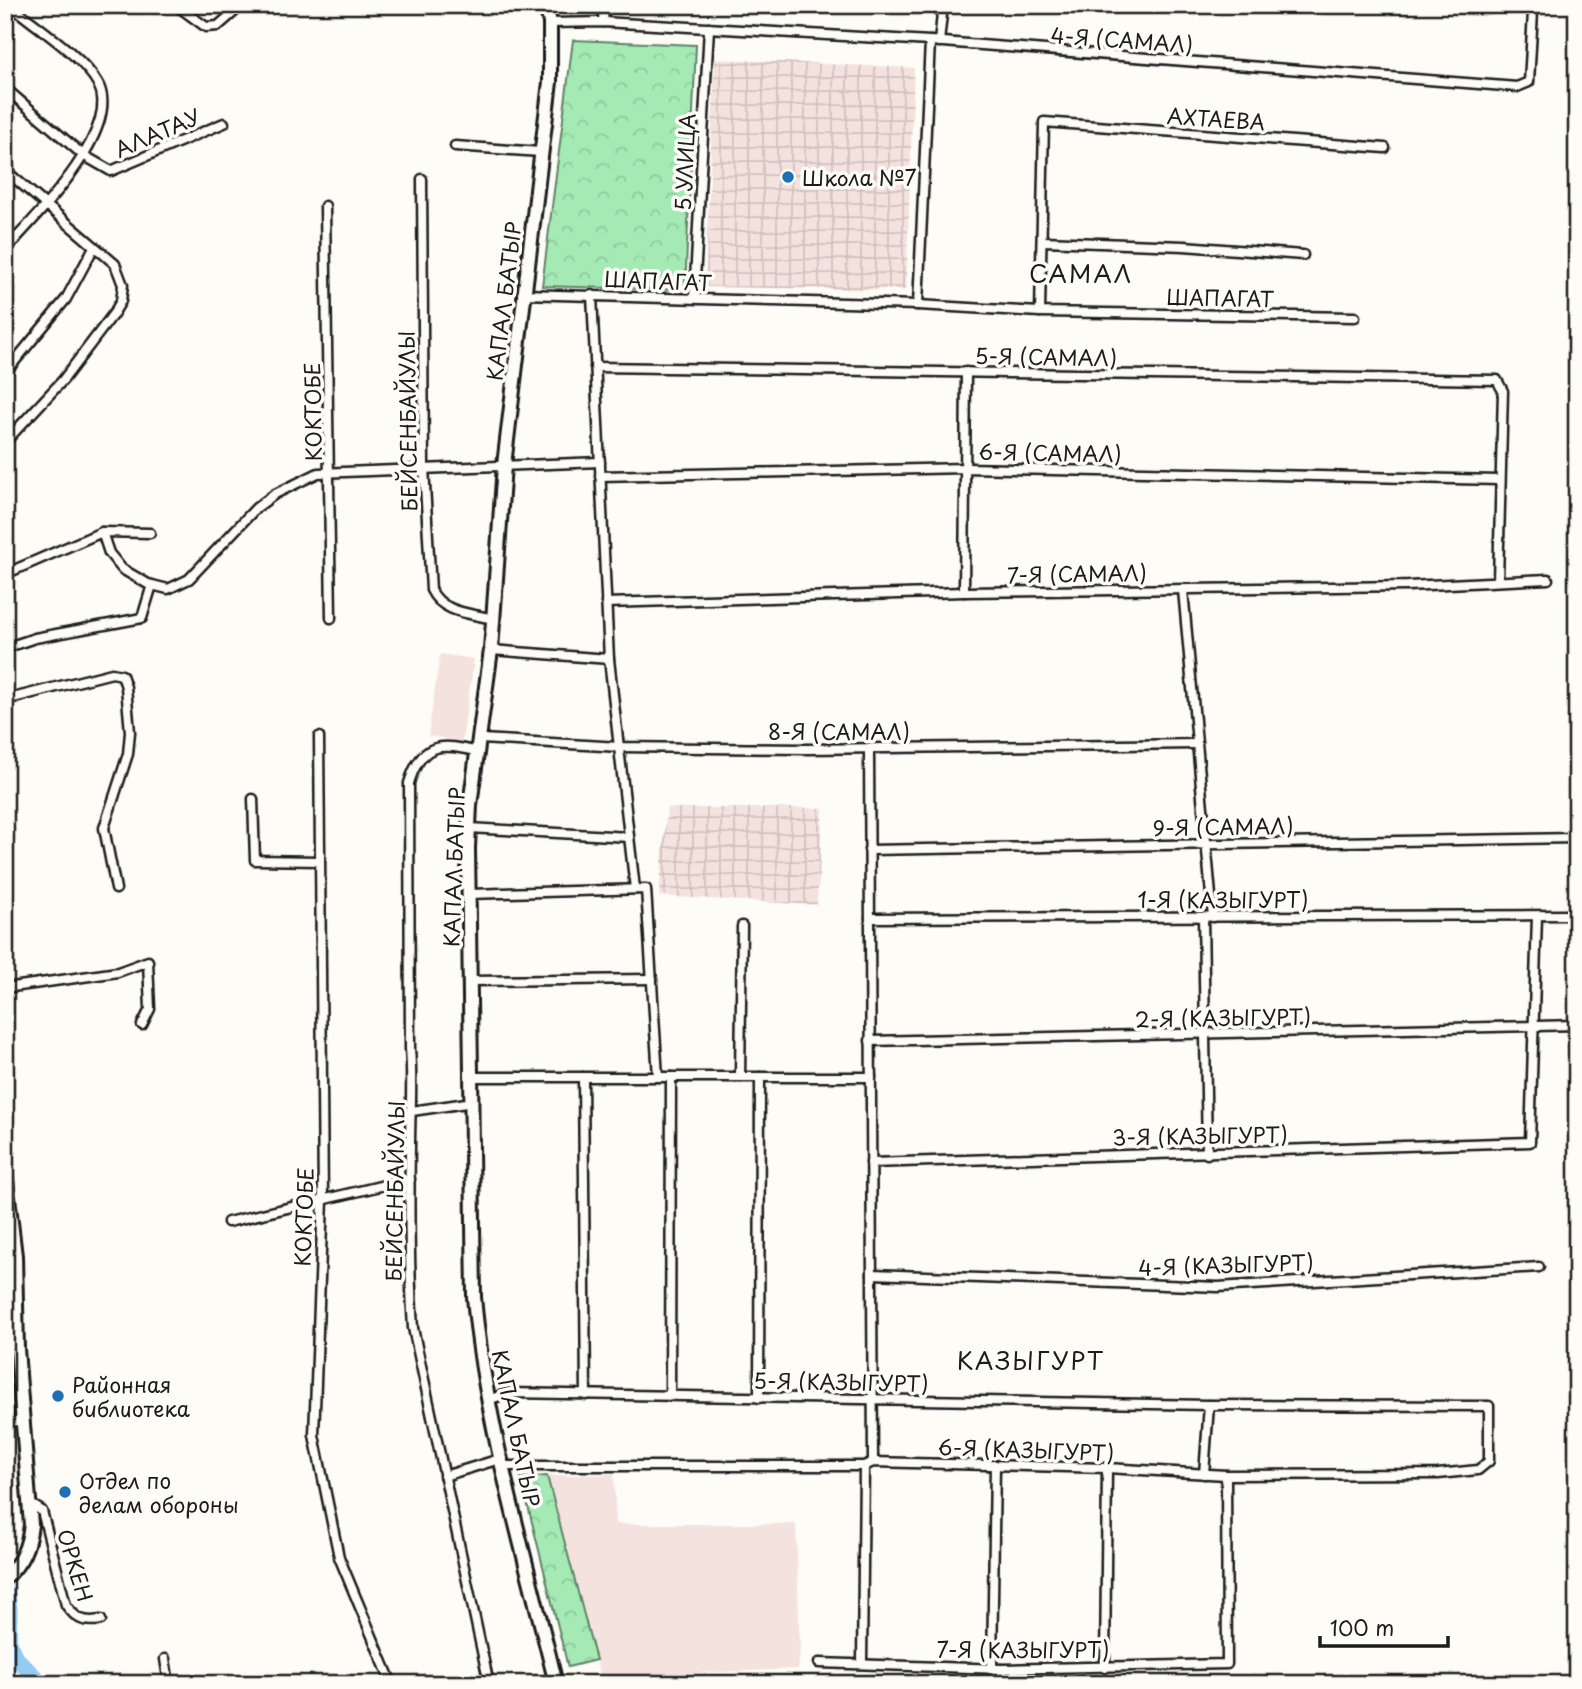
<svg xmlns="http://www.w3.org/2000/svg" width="1582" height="1689" viewBox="0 0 1582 1689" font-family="'Playpen Sans',sans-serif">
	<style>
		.built { fill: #f4e2de }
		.industrial { fill: url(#industrial-grid) }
		.park { fill: url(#park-crowns); stroke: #608368; stroke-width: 2 }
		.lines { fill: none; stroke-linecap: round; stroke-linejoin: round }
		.river { stroke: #95cbf3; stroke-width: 16 }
		.street-casing { stroke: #1c1c1c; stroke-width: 13 }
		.secondary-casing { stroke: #1c1c1c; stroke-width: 18 }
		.street { stroke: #fdfcf7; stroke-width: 8 }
		.secondary { stroke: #fdfcf7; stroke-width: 12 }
		.poi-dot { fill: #1f6fb2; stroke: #fdfcf7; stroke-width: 2.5 }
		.labels { text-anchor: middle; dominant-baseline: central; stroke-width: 7; stroke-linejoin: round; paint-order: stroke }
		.street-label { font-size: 21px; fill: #1c1c1c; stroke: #fdfcf7 }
		.poi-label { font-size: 21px; fill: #1c1c1c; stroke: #fdfcf7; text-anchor: start }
		.quarter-label { font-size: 24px; letter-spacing: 2px; fill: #1c1c1c; stroke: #fdfcf7 }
	</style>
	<defs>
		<pattern id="industrial-grid" width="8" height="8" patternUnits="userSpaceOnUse" patternTransform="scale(1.75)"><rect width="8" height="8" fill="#f4e2de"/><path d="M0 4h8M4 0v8" fill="none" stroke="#d1c1be"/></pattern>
		<pattern id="park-crowns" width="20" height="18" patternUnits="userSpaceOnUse" patternTransform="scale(1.75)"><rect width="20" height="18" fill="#a5eab5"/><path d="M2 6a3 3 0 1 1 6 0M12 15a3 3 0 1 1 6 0" fill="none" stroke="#8dc89b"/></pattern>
	</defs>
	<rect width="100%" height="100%" fill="#fdfcf7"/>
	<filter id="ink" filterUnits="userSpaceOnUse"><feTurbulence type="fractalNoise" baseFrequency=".0143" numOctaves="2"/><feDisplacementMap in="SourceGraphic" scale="14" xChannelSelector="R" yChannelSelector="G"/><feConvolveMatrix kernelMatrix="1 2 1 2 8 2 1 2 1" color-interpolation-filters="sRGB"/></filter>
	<g filter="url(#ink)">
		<g class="built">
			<path d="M440 654 474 659 462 741 428 736Z"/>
			<path d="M614 1474 616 1524H796L800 1652 798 1669 688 1673 633 1684H602L547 1476Z"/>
		</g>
		<g class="industrial">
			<path d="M715 59 914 68 906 290 705 287Z"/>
			<path d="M667 808H823L817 905 659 896Z"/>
		</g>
		<g class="park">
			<path d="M573 40 696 45 685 290 542 286Z"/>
			<path d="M547 1476 596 1660 568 1667 521 1478Z"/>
		</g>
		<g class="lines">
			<path class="river" d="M5 1592C16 1612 2 1635 14 1654 21 1665 34 1674 42 1684"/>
			<defs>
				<g id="street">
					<path d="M176 5 206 27 218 26 242 5"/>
					<path d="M603 22 604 5"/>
					<path d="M550 23 603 22 930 41 1517 87 1529 82 1533 12 1531 5"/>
					<path d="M939 42 943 5"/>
					<path d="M5 88 83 155 111 171 224 123"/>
					<path d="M455 146 541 152"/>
					<path d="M5 170 115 264 123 285 121 301 114 313 63 380 5 442"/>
					<path d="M422 179 424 467 431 590C442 613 470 613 493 619"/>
					<path d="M325 206 331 618"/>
					<path d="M5 229 16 239"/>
					<path d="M1043 241 1184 246 1303 255"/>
					<path d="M5 250C34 219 123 130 98 84 83 56 35 26 10 5"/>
					<path d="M522 294 918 305 1040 312 1355 317"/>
					<path d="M592 295 609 659 635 889"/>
					<path d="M694 298 709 28"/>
					<path d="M918 305 930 41"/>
					<path d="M1040 312 1044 122 1385 148"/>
					<path d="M595 367 1497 380 1503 391 1498 581"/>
					<path d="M5 373 66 299 94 247"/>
					<path d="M600 476 966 468 1499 480"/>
					<path d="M102 532 109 553 122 569 148 584 168 589 189 579 256 508 275 494 318 473 600 462"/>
					<path d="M5 574 102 532 150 533"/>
					<path d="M1183 590 1213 917"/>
					<path d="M964 592 966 372"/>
					<path d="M606 603 964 592 1408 586 1548 579"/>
					<path d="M5 648 35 638 142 618 152 585"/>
					<path d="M491 650 609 659"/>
					<path d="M5 700 112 673 122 675 126 687 130 732 128 754 104 828 116 889"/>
					<path d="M319 737 323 1200 314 1435 339 1557 392 1684"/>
					<path d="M481 739 620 747 806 749 1196 744"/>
					<path d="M869 750 873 1462"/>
					<path d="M479 752C441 743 422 741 409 783L410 1049C413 1082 410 1112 410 1145 409 1206 409 1267 413 1328L489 1684"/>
					<path d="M253 799 255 860 320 861"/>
					<path d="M469 828 629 837"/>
					<path d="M869 850 1577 838"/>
					<path d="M469 894 646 889 658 1077"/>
					<path d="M1203 917 1207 1154"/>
					<path d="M870 918 1577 915"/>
					<path d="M469 981 652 979"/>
					<path d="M5 988 118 972 148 961 150 1009 142 1025"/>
					<path d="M870 1041 1577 1025"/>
					<path d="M472 1077H871"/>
					<path d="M583 1077 586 1395"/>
					<path d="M740 1077 742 926"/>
					<path d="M412 1111 473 1102"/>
					<path d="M871 1163 1530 1142 1537 916"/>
					<path d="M228 1222 410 1179"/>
					<path d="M872 1274 1218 1287 1539 1267"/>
					<path d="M670 1395 671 1077"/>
					<path d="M759 1398 760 1077"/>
					<path d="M488 1400 508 1393 1209 1405 1489 1406V1461L1478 1470 1438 1474 1226 1475 1107 1468 873 1462 864 1466H505"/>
					<path d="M5 1423 22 1420"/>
					<path d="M1204 1474 1209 1405"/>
					<path d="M444 1476 503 1458"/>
					<path d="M29 1503 42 1511 66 1605C76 1619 83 1623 101 1620"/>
					<path d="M165 1659 169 1684"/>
					<path d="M819 1663 1002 1669 1227 1664 1226 1475"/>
					<path d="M862 1664 864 1466"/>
					<path d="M1105 1668 1107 1468"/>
					<path d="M992 1669 995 1465"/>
					<path d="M1002 1669V1684"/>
				</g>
				<g id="secondary">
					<path d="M546 5 550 23V82L504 465 491 650 470 805 468 848 474 1297C485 1425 526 1558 556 1684"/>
					<path d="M5 1171 15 1256 17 1349 31 1525C28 1548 22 1562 5 1578"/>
				</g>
			</defs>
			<use href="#street" class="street-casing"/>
			<use href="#secondary" class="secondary-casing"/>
			<use href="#street" class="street"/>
			<use href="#secondary" class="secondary"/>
		</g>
	</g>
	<g class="poi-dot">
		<circle cx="788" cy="177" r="7"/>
		<circle cx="58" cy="1396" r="7"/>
		<circle cx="65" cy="1492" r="7"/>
	</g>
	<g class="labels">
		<g class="street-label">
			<text transform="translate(1122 39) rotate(4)">4-Я (САМАЛ)</text>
			<text transform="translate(1216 118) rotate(4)">АХТАЕВА</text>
			<text transform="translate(157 132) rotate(-23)">АЛАТАУ</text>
			<text transform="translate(684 162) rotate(-87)">5 УЛИЦА</text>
			<text transform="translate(658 280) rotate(2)">ШАПАГАТ</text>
			<text transform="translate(1220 297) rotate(1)">ШАПАГАТ</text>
			<text transform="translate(503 301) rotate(-83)">КАПАЛ БАТЫР</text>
			<text transform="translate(1046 356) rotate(1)">5-Я (САМАЛ)</text>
			<text transform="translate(312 412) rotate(-91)">КОКТОБЕ</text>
			<text transform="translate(407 421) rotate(-91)">БЕЙСЕНБАЙУЛЫ</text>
			<text transform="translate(1050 452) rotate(1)">6-Я (САМАЛ)</text>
			<text transform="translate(1077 573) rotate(-1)">7-Я (САМАЛ)</text>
			<text x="839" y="731">8-Я (САМАЛ)</text>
			<text transform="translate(1223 826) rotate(-1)">9-Я (САМАЛ)</text>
			<text transform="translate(453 867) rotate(-88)">КАПАЛ БАТЫР</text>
			<text x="1223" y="899">1-Я (КАЗЫГУРТ)</text>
			<text transform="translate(1223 1017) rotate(-1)">2-Я (КАЗЫГУРТ)</text>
			<text transform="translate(1200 1135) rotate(-1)">3-Я (КАЗЫГУРТ)</text>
			<text transform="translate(394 1191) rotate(-89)">БЕЙСЕНБАЙУЛЫ</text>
			<text transform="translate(303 1217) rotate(-88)">КОКТОБЕ</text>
			<text transform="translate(1226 1264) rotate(-2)">4-Я (КАЗЫГУРТ)</text>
			<text transform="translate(841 1381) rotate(1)">5-Я (КАЗЫГУРТ)</text>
			<text transform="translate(517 1428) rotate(78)">КАПАЛ БАТЫР</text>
			<text transform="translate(1026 1449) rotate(2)">6-Я (КАЗЫГУРТ)</text>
			<text transform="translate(76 1565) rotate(73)">ОРКЕН</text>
			<text x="1023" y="1649">7-Я (КАЗЫГУРТ)</text>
		</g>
		<g class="poi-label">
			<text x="802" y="177">Школа №7</text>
			<text x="72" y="1384">Районная<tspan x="72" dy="24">библиотека</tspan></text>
			<text x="79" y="1480">Отдел по<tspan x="79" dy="24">делам обороны</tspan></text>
		</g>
		<g class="quarter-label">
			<text x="1081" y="273">САМАЛ</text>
			<text x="1031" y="1360">КАЗЫГУРТ</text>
		</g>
	</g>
	<rect width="1582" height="1689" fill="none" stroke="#fdfcf7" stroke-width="28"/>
	<rect x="14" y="14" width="1554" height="1661" fill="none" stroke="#1c1c1c" stroke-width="2.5" filter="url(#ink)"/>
	<path d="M1320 1636v10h128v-10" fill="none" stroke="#1c1c1c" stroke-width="3.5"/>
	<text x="1330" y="1636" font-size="21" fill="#1c1c1c" stroke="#fdfcf7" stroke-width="5" paint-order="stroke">100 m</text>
</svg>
